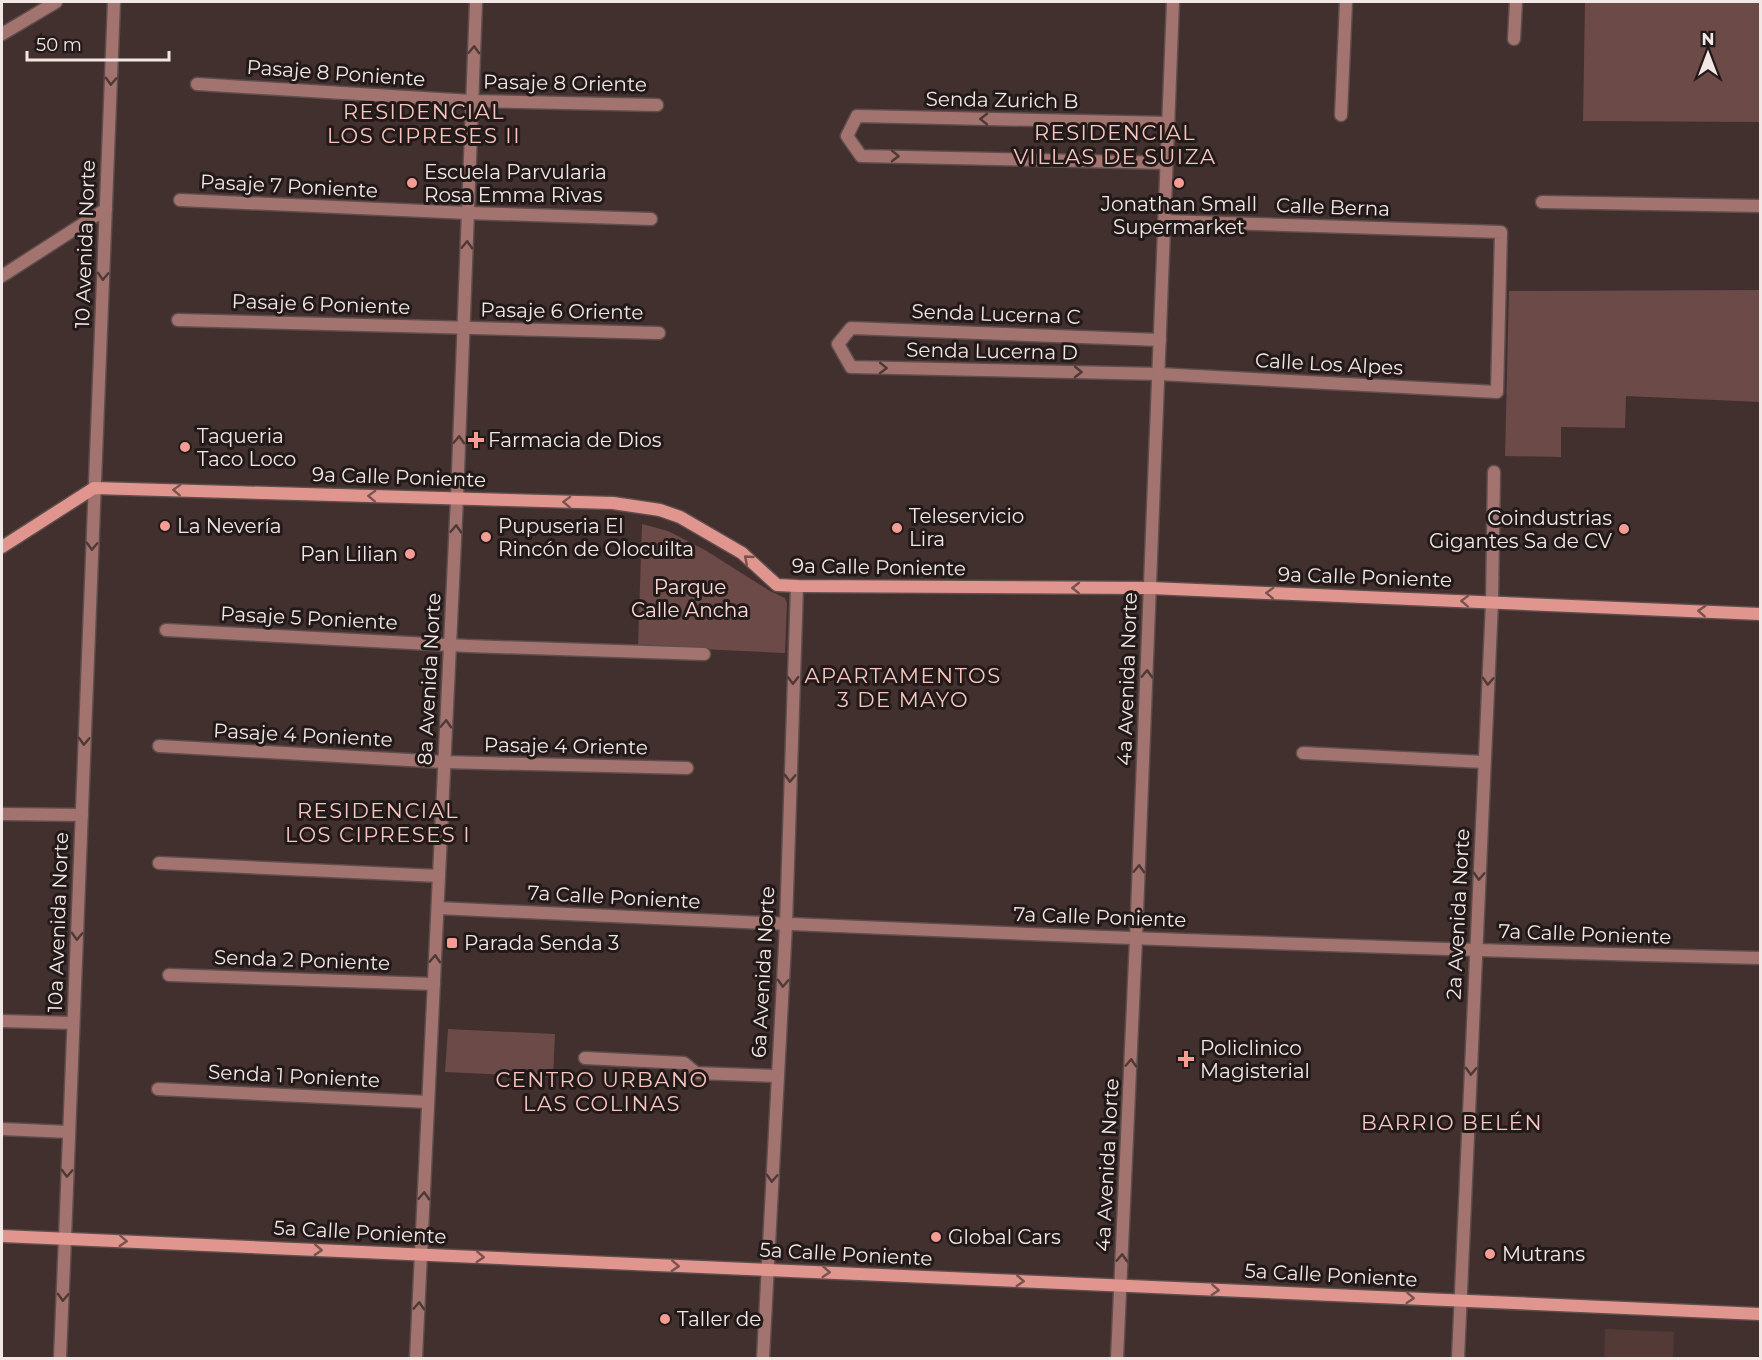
<svg xmlns="http://www.w3.org/2000/svg" width="1762" height="1360" viewBox="0 0 1762 1360" font-family="Montserrat,sans-serif">
	<style>
		.built { fill: #533a37 }
		.green { fill: #6b4a47 }
		.lines { fill: none; stroke-linecap: round; stroke-linejoin: round }
		.minor-casing { stroke: #5e4d4b; stroke-width: 15 }
		.tertiary-casing { stroke: #5e4d4b; stroke-width: 15 }
		.secondary-casing { stroke: #5e4d4b; stroke-width: 15 }
		.minor { stroke: #a2736f; stroke-width: 12 }
		.tertiary { stroke: #a2736f; stroke-width: 12 }
		.secondary { stroke: #e0968e; stroke-width: 12 }
		.oneway { stroke: #4f3937 }
		.oneway2 { stroke: #77524e }
		.poi-dot { fill: #f59c94; stroke: #221a19; stroke-width: 2 }
		.labels { text-anchor: middle; dominant-baseline: central; stroke-width: 6; stroke-linejoin: round; paint-order: stroke }
		.street-label { font-size: 20px; fill: #f3e7e6; stroke: #221a19 }
		.poi-label { font-size: 20px; fill: #f3e7e6; stroke: #221a19; text-anchor: start }
		.park-label { font-size: 20px; fill: #fed9d5; stroke: #221a19 }
		.neighbourhood-label { font-size: 21px; letter-spacing: 1.5px; fill: #f9c5bf; stroke: #221a19 }
	</style>
	<rect width="100%" height="100%" fill="#42302e"/>
	<path class="built" d="M1605 1329 1674 1332 1673 1358H1604Z"/>
	<g class="green">
		<path d="M1585 2H1760V122L1583 121Z"/>
		<path d="M1760 290V402L1626 396 1625 428 1561 427V457L1505 456 1509 291Z"/>
		<path d="M642 524 668 531 705 550 770 591 785 598 787 603 785 653 638 646Z"/>
		<path d="M448 1029 555 1034 553 1077 445 1072Z"/>
	</g>
	<g class="lines">
		<defs>
			<g id="minor">
				<path d="M2 34 56 2"/>
				<path d="M1514 39 1516 2"/>
				<path d="M197 84 472 101 657 105"/>
				<path d="M1341 115 1346 2"/>
				<path d="M1167 163 861 156 847 136 857 116 1168 123"/>
				<path d="M180 200 468 213 651 219"/>
				<path d="M1542 202 1760 206"/>
				<path d="M2 276 106 209"/>
				<path d="M178 320 659 333"/>
				<path d="M1160 340 851 328 838 344 851 367 1159 374 1497 392 1501 232 1164 221"/>
				<path d="M166 630 468 646 704 654"/>
				<path d="M159 746 444 762 687 768"/>
				<path d="M1303 753 1484 762"/>
				<path d="M2 814 82 815"/>
				<path d="M159 863 439 876"/>
				<path d="M438 908C878 929 1319 947 1760 958"/>
				<path d="M169 975 434 984"/>
				<path d="M2 1021 73 1023"/>
				<path d="M585 1058 684 1063 696 1073 778 1076"/>
				<path d="M158 1089 428 1102"/>
				<path d="M2 1129 69 1132"/>
				<path d="M65 1238 114 2"/>
				<path d="M416 1358 457 498 476 2"/>
				<path d="M763 1358 786 925 797 586"/>
				<path d="M1117 1358 1136 938 1173 2"/>
				<path d="M1458 1358 1492 602 1494 472"/>
			</g>
			<path id="tertiary" d="M60 1358 65 1238"/>
			<g id="secondary">
				<path d="M2 547 94 488 613 503 660 510 680 517 742 553 777 585 797 586 1151 588 1760 614"/>
				<path d="M2 1236 1760 1314"/>
			</g>
		</defs>
		<use href="#minor" class="minor-casing"/>
		<use href="#tertiary" class="tertiary-casing"/>
		<use href="#secondary" class="secondary-casing"/>
		<use href="#minor" class="minor"/>
		<use href="#tertiary" class="tertiary"/>
		<use href="#secondary" class="secondary"/>
	</g>
	<defs><path id="oneway-chevron" d="M-2-3.5L2.5 0L-2 3.5" fill="none" stroke-width="1.6" stroke-linecap="round" stroke-linejoin="round" transform="scale(1.5)"/></defs>
	<g class="oneway">
		<use href="#oneway-chevron" transform="translate(474 50) rotate(-88)"/>
		<use href="#oneway-chevron" transform="translate(111 81) rotate(92)"/>
		<use href="#oneway-chevron" transform="translate(984 119) rotate(-179)"/>
		<use href="#oneway-chevron" transform="translate(895 156) rotate(1)"/>
		<use href="#oneway-chevron" transform="translate(467 245) rotate(-88)"/>
		<use href="#oneway-chevron" transform="translate(103 276) rotate(92)"/>
		<use href="#oneway-chevron" transform="translate(883 368) rotate(1)"/>
		<use href="#oneway-chevron" transform="translate(1078 372) rotate(1)"/>
		<use href="#oneway-chevron" transform="translate(459 440) rotate(-88)"/>
		<use href="#oneway-chevron" transform="translate(456 529) rotate(-87)"/>
		<use href="#oneway-chevron" transform="translate(92 546) rotate(92)"/>
		<use href="#oneway-chevron" transform="translate(1147 674) rotate(-88)"/>
		<use href="#oneway-chevron" transform="translate(793 680) rotate(91)"/>
		<use href="#oneway-chevron" transform="translate(1488 681) rotate(93)"/>
		<use href="#oneway-chevron" transform="translate(446 724) rotate(-87)"/>
		<use href="#oneway-chevron" transform="translate(84 741) rotate(92)"/>
		<use href="#oneway-chevron" transform="translate(790 778) rotate(92)"/>
		<use href="#oneway-chevron" transform="translate(1139 869) rotate(-88)"/>
		<use href="#oneway-chevron" transform="translate(1479 876) rotate(93)"/>
		<use href="#oneway-chevron" transform="translate(77 936) rotate(92)"/>
		<use href="#oneway-chevron" transform="translate(435 959) rotate(-87)"/>
		<use href="#oneway-chevron" transform="translate(783 983) rotate(93)"/>
		<use href="#oneway-chevron" transform="translate(1131 1063) rotate(-87)"/>
		<use href="#oneway-chevron" transform="translate(1471 1071) rotate(92)"/>
		<use href="#oneway-chevron" transform="translate(67 1173) rotate(92)"/>
		<use href="#oneway-chevron" transform="translate(772 1178) rotate(93)"/>
		<use href="#oneway-chevron" transform="translate(424 1196) rotate(-87)"/>
		<use href="#oneway-chevron" transform="translate(1122 1258) rotate(-87)"/>
		<use href="#oneway-chevron" transform="translate(63 1297) rotate(92)"/>
		<use href="#oneway-chevron" transform="translate(419 1306) rotate(-87)"/>
	</g>
	<g class="oneway2">
		<use href="#oneway-chevron" transform="translate(177 490) rotate(-178)"/>
		<use href="#oneway-chevron" transform="translate(372 496) rotate(-178)"/>
		<use href="#oneway-chevron" transform="translate(567 502) rotate(-178)"/>
		<use href="#oneway-chevron" transform="translate(748 559) rotate(-139)"/>
		<use href="#oneway-chevron" transform="translate(1076 588) rotate(-180)"/>
		<use href="#oneway-chevron" transform="translate(1270 593) rotate(-178)"/>
		<use href="#oneway-chevron" transform="translate(1465 601) rotate(-178)"/>
		<use href="#oneway-chevron" transform="translate(1702 611) rotate(-177)"/>
		<use href="#oneway-chevron" transform="translate(123 1241) rotate(3)"/>
		<use href="#oneway-chevron" transform="translate(318 1250) rotate(3)"/>
		<use href="#oneway-chevron" transform="translate(480 1257) rotate(3)"/>
		<use href="#oneway-chevron" transform="translate(675 1266) rotate(3)"/>
		<use href="#oneway-chevron" transform="translate(826 1272) rotate(3)"/>
		<use href="#oneway-chevron" transform="translate(1020 1281) rotate(3)"/>
		<use href="#oneway-chevron" transform="translate(1215 1290) rotate(3)"/>
		<use href="#oneway-chevron" transform="translate(1410 1298) rotate(3)"/>
	</g>
	<g class="poi-dot">
		<circle cx="412" cy="183" r="6"/>
		<circle cx="1179" cy="183" r="6"/>
		<path d="M473 431h6v6h6v6h-6v6h-6v-6h-6v-6h6z"/>
		<circle cx="185" cy="447" r="6"/>
		<circle cx="165" cy="526" r="6"/>
		<circle cx="897" cy="528" r="6"/>
		<circle cx="1624" cy="529" r="6"/>
		<circle cx="486" cy="537" r="6"/>
		<circle cx="410" cy="554" r="6"/>
		<rect x="446" y="937" width="12" height="12" rx="3"/>
		<path d="M1183 1050h6v6h6v6h-6v6h-6v-6h-6v-6h6z"/>
		<circle cx="936" cy="1237" r="6"/>
		<circle cx="1490" cy="1254" r="6"/>
		<circle cx="665" cy="1319" r="6"/>
	</g>
	<g class="labels">
		<g class="street-label">
			<text transform="translate(336 73) rotate(4)">Pasaje 8 Poniente</text>
			<text transform="translate(565 83) rotate(1)">Pasaje 8 Oriente</text>
			<text transform="translate(1002 100) rotate(1)">Senda Zurich B</text>
			<text transform="translate(289 186) rotate(3)">Pasaje 7 Poniente</text>
			<text transform="translate(1333 207) rotate(2)">Calle Berna</text>
			<text transform="translate(85 244) rotate(-88)">10 Avenida Norte</text>
			<text transform="translate(321 304) rotate(2)">Pasaje 6 Poniente</text>
			<text transform="translate(562 311) rotate(1)">Pasaje 6 Oriente</text>
			<text transform="translate(996 314) rotate(2)">Senda Lucerna C</text>
			<text transform="translate(992 351) rotate(1)">Senda Lucerna D</text>
			<text transform="translate(1329 364) rotate(3)">Calle Los Alpes</text>
			<text transform="translate(399 477) rotate(2)">9a Calle Poniente</text>
			<text transform="translate(879 567) rotate(1)">9a Calle Poniente</text>
			<text transform="translate(1365 577) rotate(2)">9a Calle Poniente</text>
			<text transform="translate(309 618) rotate(3)">Pasaje 5 Poniente</text>
			<text transform="translate(429 679) rotate(-87)">8a Avenida Norte</text>
			<text transform="translate(1127 679) rotate(-88)">4a Avenida Norte</text>
			<text transform="translate(303 735) rotate(3)">Pasaje 4 Poniente</text>
			<text transform="translate(566 746) rotate(1)">Pasaje 4 Oriente</text>
			<text transform="translate(614 897) rotate(3)">7a Calle Poniente</text>
			<text transform="translate(1458 914) rotate(-87)">2a Avenida Norte</text>
			<text transform="translate(1100 917) rotate(2)">7a Calle Poniente</text>
			<text transform="translate(58 922) rotate(-88)">10a Avenida Norte</text>
			<text transform="translate(1585 934) rotate(2)">7a Calle Poniente</text>
			<text transform="translate(302 960) rotate(2)">Senda 2 Poniente</text>
			<text transform="translate(763 972) rotate(-87)">6a Avenida Norte</text>
			<text transform="translate(294 1076) rotate(3)">Senda 1 Poniente</text>
			<text transform="translate(1107 1165) rotate(-87)">4a Avenida Norte</text>
			<text transform="translate(360 1232) rotate(3)">5a Calle Poniente</text>
			<text transform="translate(846 1254) rotate(3)">5a Calle Poniente</text>
			<text transform="translate(1331 1275) rotate(3)">5a Calle Poniente</text>
		</g>
		<g class="poi-label">
			<text x="424" y="172">Escuela Parvularia<tspan x="424" dy="23">Rosa Emma Rivas</tspan></text>
			<text x="1179" y="204" text-anchor="middle">Jonathan Small<tspan x="1179" dy="23">Supermarket</tspan></text>
			<text x="197" y="436">Taqueria<tspan x="197" dy="23">Taco Loco</tspan></text>
			<text x="488" y="440">Farmacia de Dios</text>
			<text x="909" y="516">Teleservicio<tspan x="909" dy="23">Lira</tspan></text>
			<text x="1612" y="518" text-anchor="end">Coindustrias<tspan x="1612" dy="23">Gigantes Sa de CV</tspan></text>
			<text x="177" y="526">La Nevería</text>
			<text x="498" y="526">Pupuseria El<tspan x="498" dy="23">Rincón de Olocuilta</tspan></text>
			<text x="398" y="554" text-anchor="end">Pan Lilian</text>
			<text x="464" y="943">Parada Senda 3</text>
			<text x="1200" y="1048">Policlinico<tspan x="1200" dy="23">Magisterial</tspan></text>
			<text x="948" y="1237">Global Cars</text>
			<text x="1502" y="1254">Mutrans</text>
			<text x="677" y="1319">Taller de</text>
		</g>
		<g class="park-label">
			<text x="690" y="587">Parque<tspan x="690" dy="23">Calle Ancha</tspan></text>
		</g>
		<g class="neighbourhood-label">
			<text x="424" y="111">RESIDENCIAL<tspan x="424" dy="24">LOS CIPRESES II</tspan></text>
			<text x="1115" y="132">RESIDENCIAL<tspan x="1115" dy="24">VILLAS DE SUIZA</tspan></text>
			<text x="903" y="675">APARTAMENTOS<tspan x="903" dy="24">3 DE MAYO</tspan></text>
			<text x="378" y="810">RESIDENCIAL<tspan x="378" dy="24">LOS CIPRESES I</tspan></text>
			<text x="602" y="1079">CENTRO URBANO<tspan x="602" dy="24">LAS COLINAS</tspan></text>
			<text x="1452" y="1122">BARRIO BELÉN</text>
		</g>
	</g>
	<rect width="1762" height="1360" fill="none" stroke="#f3e7e6" stroke-width="6"/>
	<g transform="translate(1708 54)" stroke="#221a19" stroke-width="4.5" paint-order="stroke">
	<path d="M0-4.5L10 22L0 15L-10 22Z" fill="#f3e7e6"/>
	<text y="-9" font-size="16" font-weight="bold" text-anchor="middle" fill="#f3e7e6">N</text>
	</g>
	<path d="M27 51v9h142v-9" fill="none" stroke="#f3e7e6" stroke-width="3"/>
	<text x="36" y="51" font-size="18" fill="#f3e7e6" stroke="#221a19" stroke-width="4.5" paint-order="stroke">50 m</text>
</svg>
